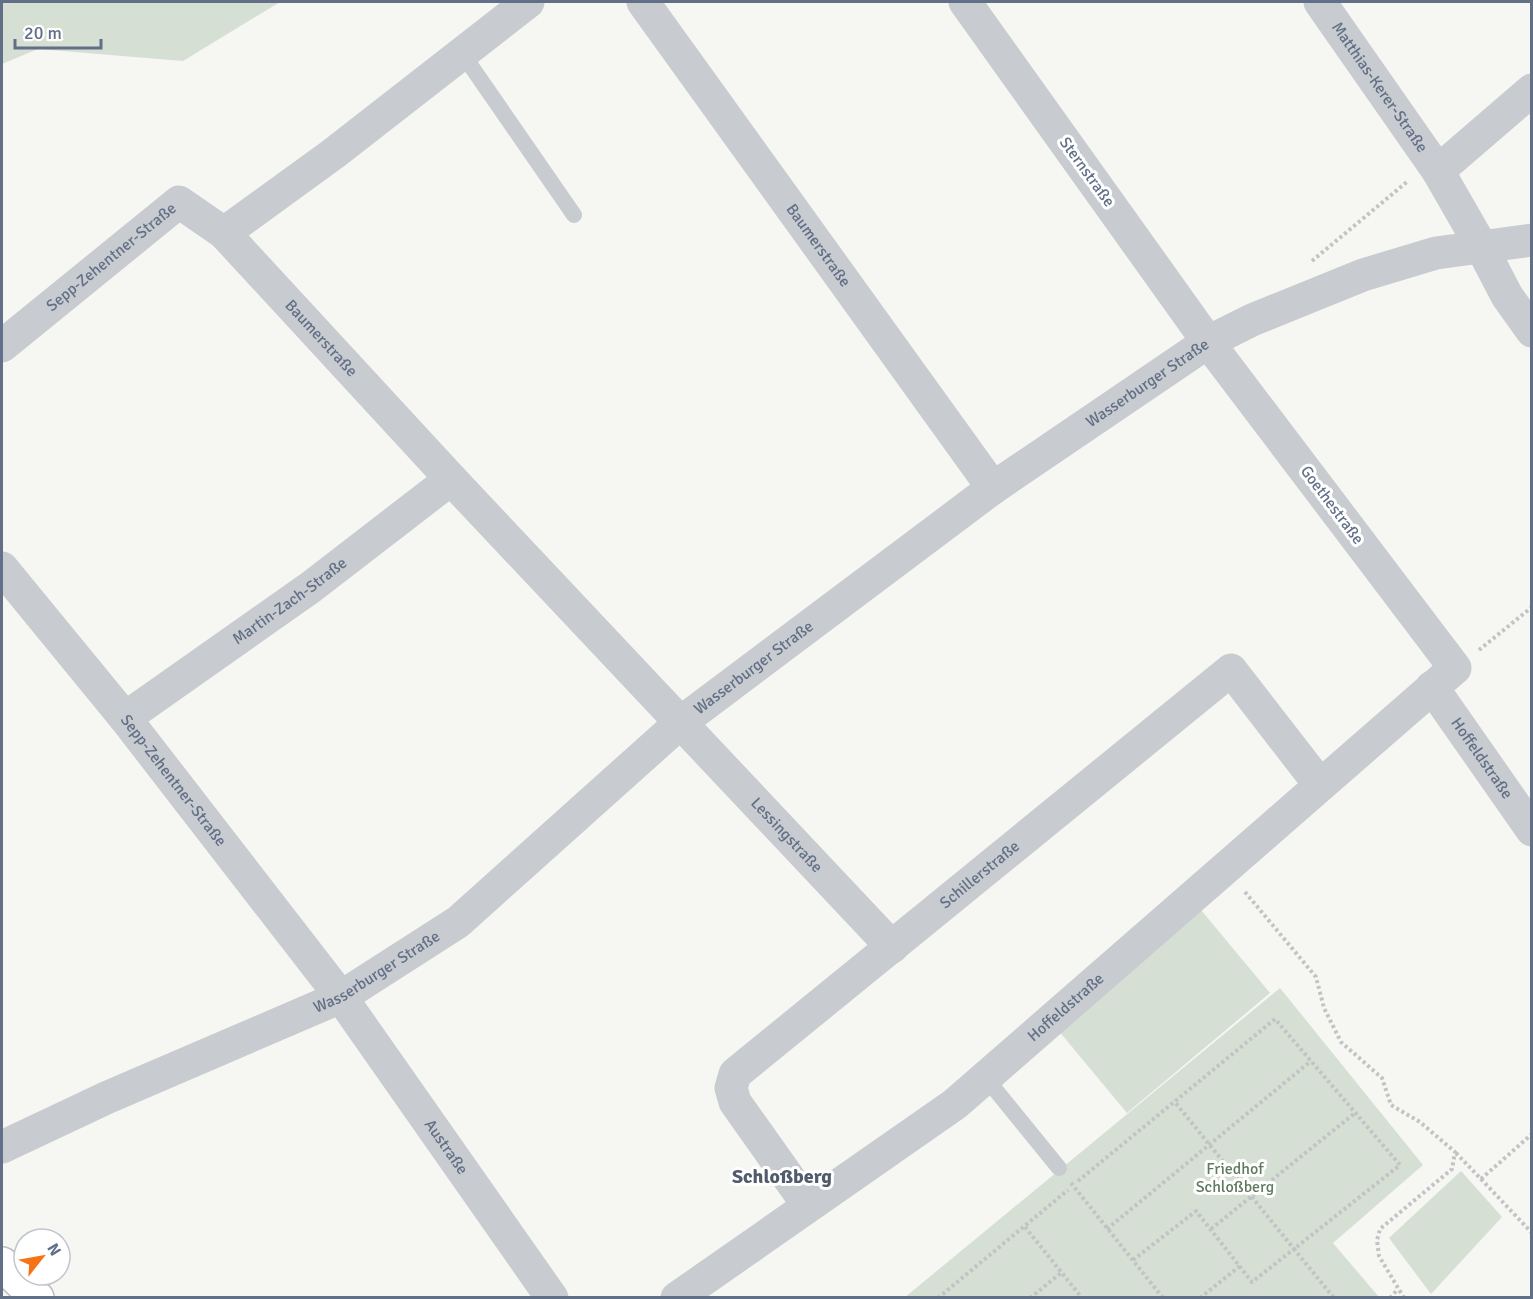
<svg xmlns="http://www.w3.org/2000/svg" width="1533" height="1299" viewBox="0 0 1533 1299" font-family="Signika,sans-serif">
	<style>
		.green { fill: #d6dfd3 }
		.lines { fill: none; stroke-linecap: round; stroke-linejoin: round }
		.secondary-casing { stroke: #babec4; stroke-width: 36 }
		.path { stroke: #c1c3c5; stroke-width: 4; stroke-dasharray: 3 3; stroke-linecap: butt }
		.service { stroke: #c8cbcf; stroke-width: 16 }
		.minor { stroke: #c8cbcf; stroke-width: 33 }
		.secondary { stroke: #fff; stroke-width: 33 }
		.labels { text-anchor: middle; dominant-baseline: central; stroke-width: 6; stroke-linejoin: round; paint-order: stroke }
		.street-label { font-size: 16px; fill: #627087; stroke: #fff }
		.park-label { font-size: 16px; fill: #5e795e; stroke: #fff }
		.quarter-label { font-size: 20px; font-weight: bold; fill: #515b6b; stroke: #fff }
	</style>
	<rect width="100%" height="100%" fill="#f6f7f3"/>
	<g class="green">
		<path d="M2 2H280L183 61 38 49 2 64Z"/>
		<path d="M1201 910 1270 993 1127 1113 1058 1030Z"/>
		<path d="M1280 988 1423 1165 1333 1243 1379 1297 904 1298Z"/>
		<path d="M1461 1171 1502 1217 1431 1294 1389 1238Z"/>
	</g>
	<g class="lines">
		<defs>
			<path id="secondary" d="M2 1264 37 1298"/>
		</defs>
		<use href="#secondary" class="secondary-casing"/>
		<g class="path">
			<path d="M1312 261 1408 181"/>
			<path d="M1479 650 1532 607"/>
			<path d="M1245 892 1316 977 1324 1008 1341 1042 1382 1078 1391 1105 1420 1122 1455 1152 1452 1169 1380 1229 1377 1240 1379 1256 1404 1298"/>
			<path d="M1456 1153 1481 1179 1532 1134"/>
			<path d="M1481 1179 1532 1233"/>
			<path d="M1078 1181 1275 1019 1400 1165 1294 1249 1334 1298"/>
			<path d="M1071 1183 1163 1298"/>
			<path d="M1025 1227 1082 1298"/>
			<path d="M1107 1229 1311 1061"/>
			<path d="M1211 1229 1355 1113"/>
			<path d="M1133 1260 1196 1211 1252 1282 1294 1249 1174 1101"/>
			<path d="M938 1298 1068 1190"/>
			<path d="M1030 1298 1061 1273"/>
			<path d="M1200 1298 1240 1266"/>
			<path d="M1390 1298 1398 1289"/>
		</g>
		<g class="service">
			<path d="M462 53 574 215"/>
			<path d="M985 1077 1059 1168"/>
		</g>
		<g class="minor">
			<path id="s1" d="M643 2 993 488"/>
			<path id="s2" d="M1320 2 1438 171"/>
			<path d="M1532 90 1438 171 1481 246 1507 296 1532 331"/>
			<path d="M224 233 333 154 528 2"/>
			<path id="s3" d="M2 346 179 202 224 233 451 479 892 947"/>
			<path id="s4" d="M2 568 125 718 341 997 552 1298"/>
			<path id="s5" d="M1432 687 1532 830"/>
			<path id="s6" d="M125 718 311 587 451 479"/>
			<path id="s7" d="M2 1147 106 1098 341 997 458 922 680 723 993 488 1208 342 1252 320 1363 275 1436 253 1532 240"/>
			<path id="s8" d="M808 1205 735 1102 731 1088 735 1074 1231 670 1320 785"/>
			<path id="s9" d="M677 1298 955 1104 1455 668 1208 342 965 2"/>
		</g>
		<use href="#secondary" class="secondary"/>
	</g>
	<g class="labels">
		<g class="street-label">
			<text stroke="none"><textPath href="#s2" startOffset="104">Matthias-Kerer-Straße</textPath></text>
			<text transform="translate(1087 172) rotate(54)">Sternstraße</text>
			<text stroke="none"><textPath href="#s1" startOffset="300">Baumerstraße</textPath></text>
			<text stroke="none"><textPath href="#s3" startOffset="141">Sepp-Zehentner-Straße</textPath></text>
			<text stroke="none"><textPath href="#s3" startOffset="426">Baumerstraße</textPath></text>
			<text stroke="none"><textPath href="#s7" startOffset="1386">Wasserburger Straße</textPath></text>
			<text transform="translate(1332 505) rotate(53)">Goethestraße</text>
			<text stroke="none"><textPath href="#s6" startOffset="202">Martin-Zach-Straße</textPath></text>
			<text stroke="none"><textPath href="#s7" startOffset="900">Wasserburger Straße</textPath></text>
			<text stroke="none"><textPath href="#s5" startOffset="87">Hoffeldstraße</textPath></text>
			<text stroke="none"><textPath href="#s4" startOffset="273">Sepp-Zehentner-Straße</textPath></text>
			<text stroke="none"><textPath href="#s3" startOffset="1107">Lessingstraße</textPath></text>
			<text stroke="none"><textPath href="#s8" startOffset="471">Schillerstraße</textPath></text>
			<text stroke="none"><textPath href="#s7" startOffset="414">Wasserburger Straße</textPath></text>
			<text stroke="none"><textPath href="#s9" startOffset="486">Hoffeldstraße</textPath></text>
			<text stroke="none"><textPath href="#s4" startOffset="730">Austraße</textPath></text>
		</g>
		<g class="park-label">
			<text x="1235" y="1169">Friedhof<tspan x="1235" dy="18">Schloßberg</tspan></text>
		</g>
		<g class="quarter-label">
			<text x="782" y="1176">Schloßberg</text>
		</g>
	</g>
	<rect width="1533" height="1299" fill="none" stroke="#627087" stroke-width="6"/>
	<g transform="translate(42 1257) rotate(59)"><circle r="28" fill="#ffffff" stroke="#c0c6cf" stroke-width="1.5"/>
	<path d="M0-4.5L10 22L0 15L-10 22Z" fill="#f57314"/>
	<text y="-9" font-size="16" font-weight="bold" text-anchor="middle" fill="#627087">N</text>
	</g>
	<path d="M15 39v9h86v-9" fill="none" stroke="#627087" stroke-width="3"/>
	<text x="24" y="39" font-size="18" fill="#627087" stroke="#ffffff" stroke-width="4.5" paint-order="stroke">20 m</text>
</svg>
